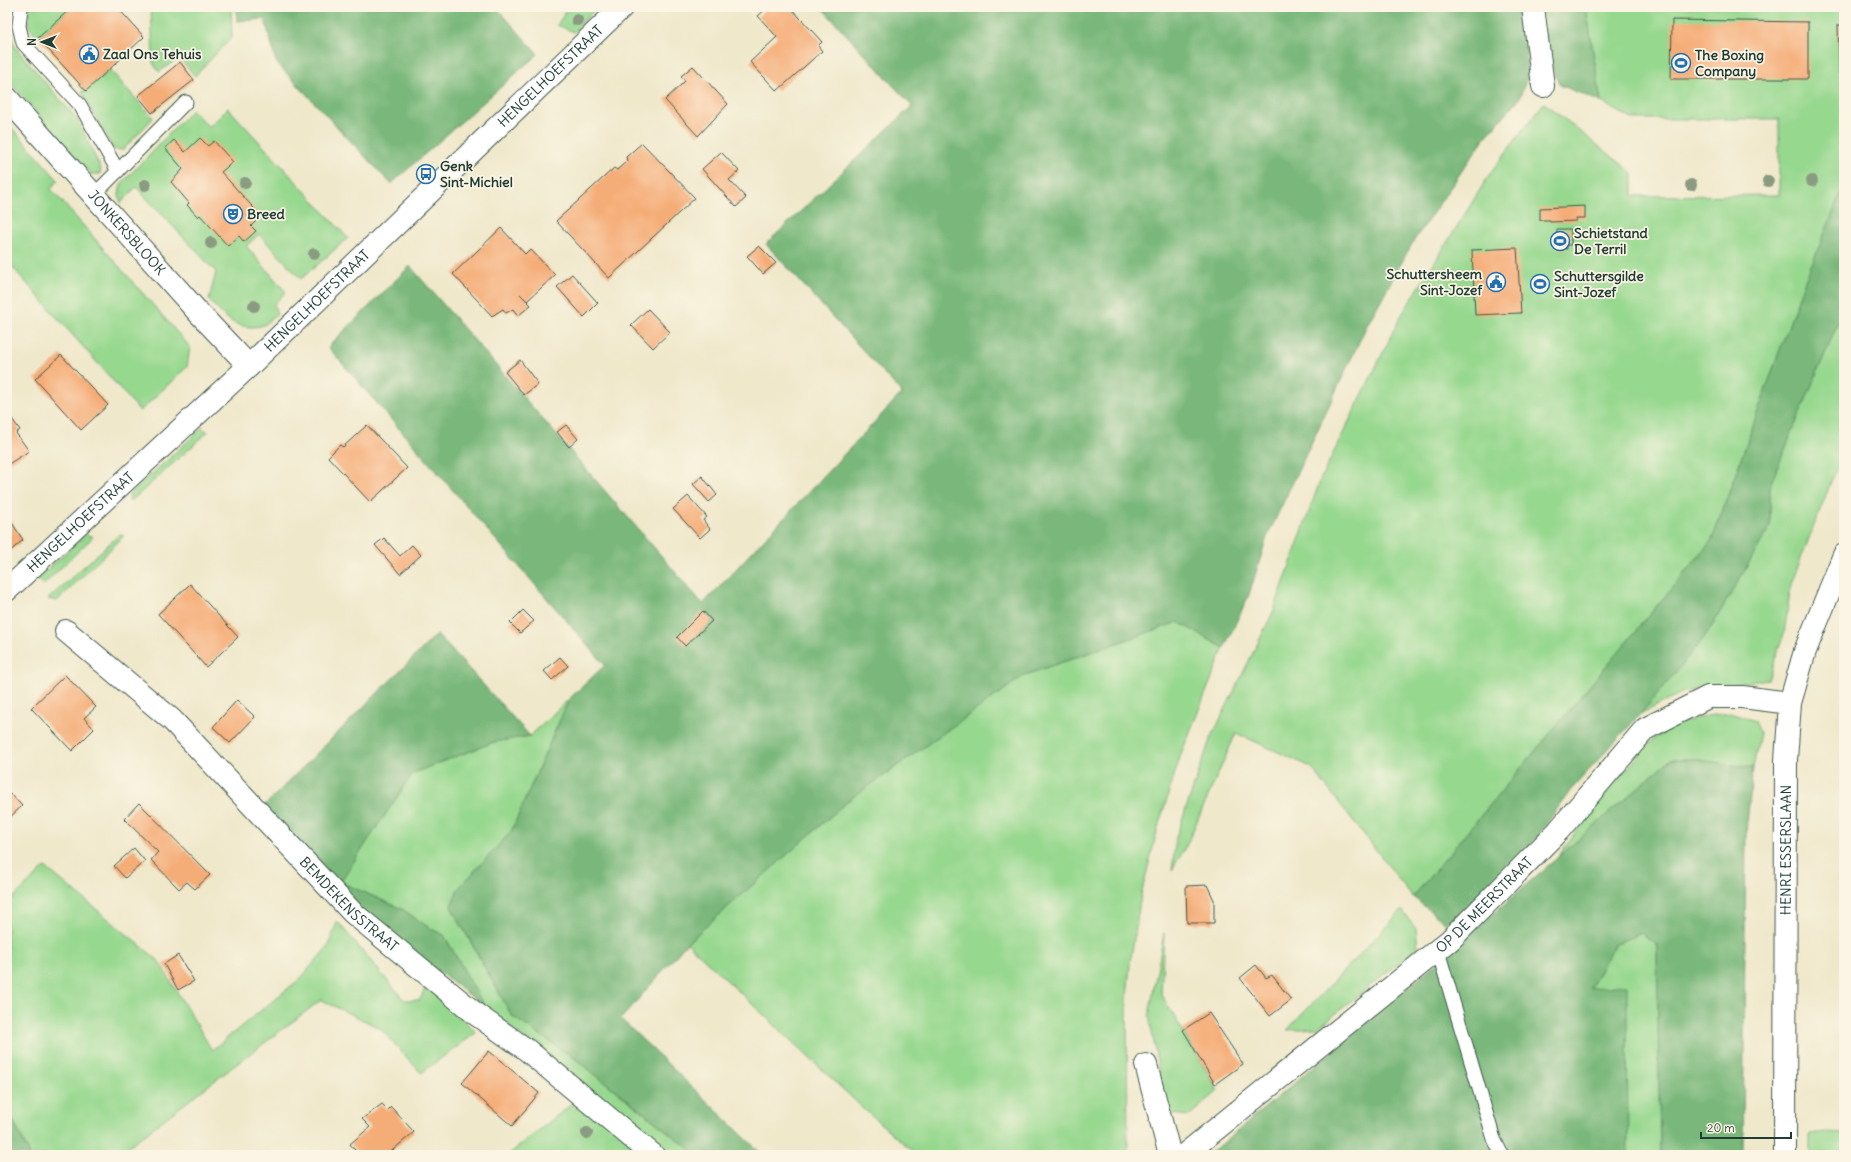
<svg xmlns="http://www.w3.org/2000/svg" width="1851" height="1162" viewBox="0 0 1851 1162" font-family="Delius,sans-serif">
	<style>
		.green { fill: #97d88f; stroke: #5b8a62 }
		.forest { fill: #79b87a; stroke: #4c7a57 }
		.building { fill: #f5ad78 }
		.lines { fill: none; stroke-linecap: round; stroke-linejoin: round }
		.service-casing { stroke: #3e574b; stroke-width: 15 }
		.minor-casing { stroke: #3e574b; stroke-width: 24 }
		.tertiary-casing { stroke: #3e574b; stroke-width: 24 }
		.service { stroke: #fff; stroke-width: 13 }
		.minor { stroke: #fff; stroke-width: 22 }
		.tertiary { stroke: #fff; stroke-width: 22 }
		.tree { fill: #8a9b82 }
		.labels { text-anchor: middle; dominant-baseline: central; stroke-width: 3.5; stroke-linejoin: round; paint-order: stroke }
		.poi-label { font-size: 14px; font-weight: bold; fill: #1f3d34; stroke: #fcf5e5; text-anchor: start }
		.street-label { font-size: 14px; fill: #1f3d34; stroke: #fcf5e5 }
	</style>
	<rect width="100%" height="100%" fill="#fcf5e5"/>
	<filter id="ink" filterUnits="userSpaceOnUse"><feTurbulence type="fractalNoise" baseFrequency=".025" numOctaves="2"/><feDisplacementMap in="SourceGraphic" scale="8" xChannelSelector="R" yChannelSelector="G"/><feConvolveMatrix kernelMatrix="1 2 1 2 8 2 1 2 1" color-interpolation-filters="sRGB"/></filter>
	<filter id="wash" filterUnits="userSpaceOnUse"><feTurbulence type="fractalNoise" baseFrequency=".012" numOctaves="4" result="noise"/><feDisplacementMap in="SourceGraphic" scale="16" xChannelSelector="R" yChannelSelector="G"/><feGaussianBlur stdDeviation="0.9" result="paint"/><feColorMatrix in="noise" values="0 0 0 0 0 0 0 0 0 0 0 0 0 0 0 0 0 1.4 0 .05"/><feComposite in="paint" operator="in"/></filter>
	<g filter="url(#wash)">
		<rect width="100%" height="100%" fill="#efe8cb"/>
		<g class="green">
			<path d="M7 7H11V35L15 47 77 119 101 169 100 174H91L7 79Z"/>
			<path d="M29 7H72L38 38 28 26Z"/>
			<path d="M151 7H231L232 37 195 76 179 58 159 72 153 63Z"/>
			<path d="M569 7H597L574 32 557 25Z"/>
			<path d="M1586 7H1844V187L1802 288 1712 540 1413 897 1311 767 1236 733 1186 846 1172 870 1176 837 1210 740 1274 610 1321 478 1401 316 1493 169 1544 103 1633 173V196L1779 195V119H1632L1601 102Z"/>
			<path d="M110 70 153 118 123 150 113 149 82 92Z"/>
			<path d="M228 108 348 238 301 279 259 234 246 246 286 292 274 304 277 315C272 318 266 325 261 326 236 331 224 317 209 300L216 272 136 187 121 203 119 195 121 184 192 110 209 127Z"/>
			<path d="M7 122 58 180 51 189 190 347 187 367 140 411 7 261Z"/>
			<path d="M1844 308V449L1791 584 1784 634 1768 679 1683 692 1641 714 1707 634 1770 527V485Z"/>
			<path d="M202 428 208 432 130 502 129 495Z"/>
			<path d="M86 534 93 537 43 585 38 578Z"/>
			<path d="M120 534 124 536 57 601 48 599Z"/>
			<path d="M1178 622 1224 648 1181 754 1158 827 1141 895 1130 964 1127 998 1128 1155H917L865 1110 687 943 849 800 1025 675Z"/>
			<path d="M569 699 511 832 458 889 451 907 512 1016 573 1057 697 1155H668L484 1006 444 935 431 929 402 909 340 882 413 773 494 742 530 736Z"/>
			<path d="M1730 713 1755 721 1760 733 1753 768 1693 759H1671L1555 861 1586 817 1651 741 1676 724 1707 716Z"/>
			<path d="M45 867 158 960 212 1050 301 978 329 945 337 921 404 1000H420L428 980 476 1033 421 1073 380 1028 321 1000 117 1155H30L7 1108V904Z"/>
			<path d="M1402 910 1416 929 1418 947 1318 1028 1287 1030Z"/>
			<path d="M1164 933 1161 994 1218 1091 1189 1116 1172 1114 1165 1106 1149 1015Z"/>
			<path d="M1642 933 1657 945 1660 1155H1485L1590 989 1615 944Z"/>
			<path d="M576 1097 650 1155H508L569 1106Z"/>
			<path d="M1826 1132 1844 1133V1155H1810V1134Z"/>
		</g>
		<g class="forest">
			<path d="M236 7H496L538 54 391 184 276 62 265 19 237 21Z"/>
			<path d="M821 7H1521L1529 73 1519 99 1483 140 1413 242 1367 325 1267 537 1249 595 1224 648 1178 622 1025 675 849 800 687 943 621 1019 763 1155H697L573 1057 512 1016 451 906 458 889 511 832 569 699 605 665 328 347 410 266 703 604 902 393 766 244 912 106Z"/>
			<path d="M1541 7H1586L1601 102 1560 85 1547 57Z"/>
			<path d="M1844 187V308L1770 485V527L1707 634 1654 699 1570 791 1534 841 1462 912 1446 924 1413 897 1712 540 1802 288Z"/>
			<path d="M437 634 530 736 494 742 413 773 340 882 402 909 431 929 444 935 484 1006 363 915 262 808Z"/>
			<path d="M1671 759H1693L1753 768 1746 832 1743 1155H1660L1657 945 1642 933 1615 944 1590 988 1627 985 1628 1155H1206L1222 1144 1428 970Z"/>
			<path d="M7 1108 30 1155H7Z"/>
		</g>
		<g id="blocks">
			<g class="building">
				<path d="M72 7H117L144 37 86 91 38 38Z"/>
				<path d="M768 7H790L822 42 818 46 822 51 777 91 750 62 777 37 758 16Z"/>
				<path d="M1672 20 1808 22V79H1671Z"/>
				<path d="M1838 25H1844V74H1839Z"/>
				<path d="M180 62 194 80 152 113 138 96Z"/>
				<path d="M693 66 728 104 698 136 665 100 685 81 681 76Z"/>
				<path d="M200 138 208 146 214 141 233 162 221 172 261 216 251 226 256 231 244 242 239 236 228 246 200 215 198 217 187 205 189 203 171 182 183 169 165 148 174 140 185 152Z"/>
				<path d="M642 143 695 198 609 278 556 221 614 168 617 170 627 161 626 157Z"/>
				<path d="M721 152 739 171 729 180 746 198 736 207 702 169Z"/>
				<path d="M1585 206V218H1576V221L1550 222V220H1540V208Z"/>
				<path d="M501 228 525 254 530 249 555 275 527 301 520 294 531 305 518 316 513 309 506 313 503 309 492 316 453 274Z"/>
				<path d="M1557 229H1571V245H1567V249L1557 248Z"/>
				<path d="M759 246 776 263 763 274 747 256Z"/>
				<path d="M1517 248 1521 313 1475 315 1472 250Z"/>
				<path d="M572 274 598 303 584 317 557 287Z"/>
				<path d="M648 309 670 332 653 348 631 325Z"/>
				<path d="M61 355 108 405 81 430 35 379Z"/>
				<path d="M520 360 538 384 524 395 505 372Z"/>
				<path d="M7 412 20 430 16 433 29 451 7 465Z"/>
				<path d="M367 425 407 468 370 502 328 457 340 445 343 447Z"/>
				<path d="M566 425 578 439 569 447 557 432Z"/>
				<path d="M702 476 717 495 709 502 693 484Z"/>
				<path d="M688 496 707 517 703 520 710 529 700 538 673 509Z"/>
				<path d="M7 515 23 540 7 554Z"/>
				<path d="M384 538 400 556 412 545 421 555 400 574 375 545Z"/>
				<path d="M190 584 238 637 206 667 158 614Z"/>
				<path d="M523 610 534 621 520 633 510 623Z"/>
				<path d="M703 611 712 621 685 646 677 637Z"/>
				<path d="M560 657 568 666 552 680 544 671Z"/>
				<path d="M65 675 96 707 84 718 94 729 72 751 31 708Z"/>
				<path d="M237 700 255 717 230 743 213 727Z"/>
				<path d="M11 794 22 806 7 820V798Z"/>
				<path d="M139 803 210 875 195 889 187 882 179 889 151 860 158 852 124 819Z"/>
				<path d="M134 848 145 861 125 878 114 866Z"/>
				<path d="M1207 885 1214 900V923H1187L1186 886Z"/>
				<path d="M178 955 194 981 178 990 164 964Z"/>
				<path d="M1256 965 1266 978 1272 975 1291 1000 1270 1016 1240 978Z"/>
				<path d="M1209 1013 1243 1064 1215 1084 1183 1030Z"/>
				<path d="M489 1051 539 1093 512 1126 462 1083Z"/>
				<path d="M382 1104 388 1110 391 1107 414 1132 387 1155H359L350 1144 370 1127 362 1119Z"/>
			</g>
		</g>
	</g>
	<g filter="url(#ink)">
		<use href="#blocks" fill-opacity="0" stroke="#3e574b" stroke-width="1"/>
		<g class="lines">
			<defs>
				<g id="service">
					<path d="M21 7 19 26 23 43 80 105 118 171"/>
					<path d="M94 195 186 102"/>
					<path d="M1438 951 1494 1139 1502 1155"/>
				</g>
				<g id="minor">
					<path d="M1533 7 1543 86"/>
					<path id="s1" d="M7 98 197 311 249 366"/>
					<path id="s2" d="M7 590 249 366 622 7"/>
					<path id="s3" d="M66 631 172 720 353 913 477 1015 527 1050 653 1155"/>
					<path d="M1146 1065 1170 1155"/>
					<path id="s4" d="M1184 1155 1450 940 1558 831 1645 729 1708 697H1742L1790 703"/>
				</g>
				<g id="tertiary">
					<path id="s5" d="M1785 1155 1786 760 1790 703 1805 651 1844 555"/>
				</g>
			</defs>
			<use href="#service" class="service-casing"/>
			<use href="#minor" class="minor-casing"/>
			<use href="#tertiary" class="tertiary-casing"/>
			<use href="#service" class="service"/>
			<use href="#minor" class="minor"/>
			<use href="#tertiary" class="tertiary"/>
		</g>
		<g class="tree">
			<circle cx="577" cy="20" r="6"/>
			<circle cx="1768" cy="181" r="6"/>
			<circle cx="1812" cy="181" r="6"/>
			<circle cx="245" cy="183" r="6"/>
			<circle cx="145" cy="185" r="6"/>
			<circle cx="1691" cy="185" r="6"/>
			<circle cx="211" cy="243" r="6"/>
			<circle cx="314" cy="254" r="6"/>
			<circle cx="254" cy="306" r="6"/>
			<circle cx="587" cy="1133" r="6"/>
		</g>
	</g>
	<defs>
		<symbol id="civic-ring" viewBox="-11 -11 22 22"><circle r="9.5" fill="#fcf5e5" stroke="#1f6fb2" stroke-width="1.5"/><path d="M-.6-6.5H3V-4.5H.6V-3L4-1V1h2V6H-6V1h2V-1L-.6-3ZM-1.2 2.5V6h2.4V2.5Z" fill="#1f6fb2"/></symbol>
		<symbol id="stadium-ring" viewBox="-11 -11 22 22"><circle r="9.5" fill="#fcf5e5" stroke="#1f6fb2" stroke-width="1.5"/><path d="M0-5a6.5 5 0 1 0 0 10a6.5 5 0 1 0 0-10ZM-3.5-1.8h7v3.6h-7Z" fill="#1f6fb2"/></symbol>
		<symbol id="bus-ring" viewBox="-11 -11 22 22"><circle r="9.5" fill="#fcf5e5" stroke="#1f6fb2" stroke-width="1.5"/><path d="M-5-6H5V4H4V6H2V4H-2V6H-4V4H-5ZM-3.5-4V0h7V-4ZM-3.5 1.2v1.5H-2V1.2ZM2 1.2v1.5H3.5V1.2Z" fill="#1f6fb2"/></symbol>
		<symbol id="theatre-ring" viewBox="-11 -11 22 22"><circle r="9.5" fill="#fcf5e5" stroke="#1f6fb2" stroke-width="1.5"/><path d="M-5-5.5Q0-4 5-5.5V0Q5 5 0 6Q-5 5-5 0ZM-3.3-2.5H-1v1.5H-3.3ZM1-2.5H3.3v1.5H1ZM-2.8 1Q0 5.5 2.8 1Z" fill="#1f6fb2"/></symbol>
	</defs>
	<g fill-rule="evenodd">
		<use href="#civic-ring" x="78" y="43" width="22" height="22"/>
		<use href="#stadium-ring" x="1670" y="52" width="22" height="22"/>
		<use href="#bus-ring" x="415" y="163" width="22" height="22"/>
		<use href="#theatre-ring" x="222" y="203" width="22" height="22"/>
		<use href="#stadium-ring" x="1549" y="230" width="22" height="22"/>
		<use href="#civic-ring" x="1485" y="271" width="22" height="22"/>
		<use href="#stadium-ring" x="1529" y="273" width="22" height="22"/>
	</g>
	<g class="labels">
		<g class="poi-label">
			<text x="103" y="54">Zaal Ons Tehuis</text>
			<text x="1695" y="55">The Boxing<tspan x="1695" dy="16">Company</tspan></text>
			<text x="440" y="166">Genk<tspan x="440" dy="16">Sint-Michiel</tspan></text>
			<text x="247" y="214">Breed</text>
			<text x="1574" y="233">Schietstand<tspan x="1574" dy="16">De Terril</tspan></text>
			<text x="1482" y="274" text-anchor="end">Schuttersheem<tspan x="1482" dy="16">Sint-Jozef</tspan></text>
			<text x="1554" y="276">Schuttersgilde<tspan x="1554" dy="16">Sint-Jozef</tspan></text>
		</g>
		<g class="street-label">
			<text stroke="none"><textPath href="#s2" startOffset="748">HENGELHOEFSTRAAT</textPath></text>
			<text stroke="none"><textPath href="#s1" startOffset="180">JONKERSBLOOK</textPath></text>
			<text stroke="none"><textPath href="#s2" startOffset="424">HENGELHOEFSTRAAT</textPath></text>
			<text stroke="none"><textPath href="#s2" startOffset="100">HENGELHOEFSTRAAT</textPath></text>
			<text stroke="none"><textPath href="#s5" startOffset="305">HENRI ESSERSLAAN</textPath></text>
			<text stroke="none"><textPath href="#s3" startOffset="394">BEMDEKENSSTRAAT</textPath></text>
			<text stroke="none"><textPath href="#s4" startOffset="391">OP DE MEERSTRAAT</textPath></text>
		</g>
	</g>
	<rect width="1851" height="1162" fill="none" stroke="#fcf5e5" stroke-width="24"/>
	<g transform="translate(42 42) rotate(270)" stroke="#fcf5e5" stroke-width="3" paint-order="stroke">
	<path d="M0-3L7 15L0 10L-7 15Z" fill="#1f3d34"/>
	<text y="-6" font-size="11" font-weight="bold" text-anchor="middle" fill="#1f3d34">N</text>
	</g>
	<path d="M1701 1132v6h90v-6" fill="none" stroke="#1f3d34" stroke-width="2"/>
	<text x="1707" y="1132" font-size="12" fill="#1f3d34" stroke="#fcf5e5" stroke-width="3" paint-order="stroke">20 m</text>
</svg>
